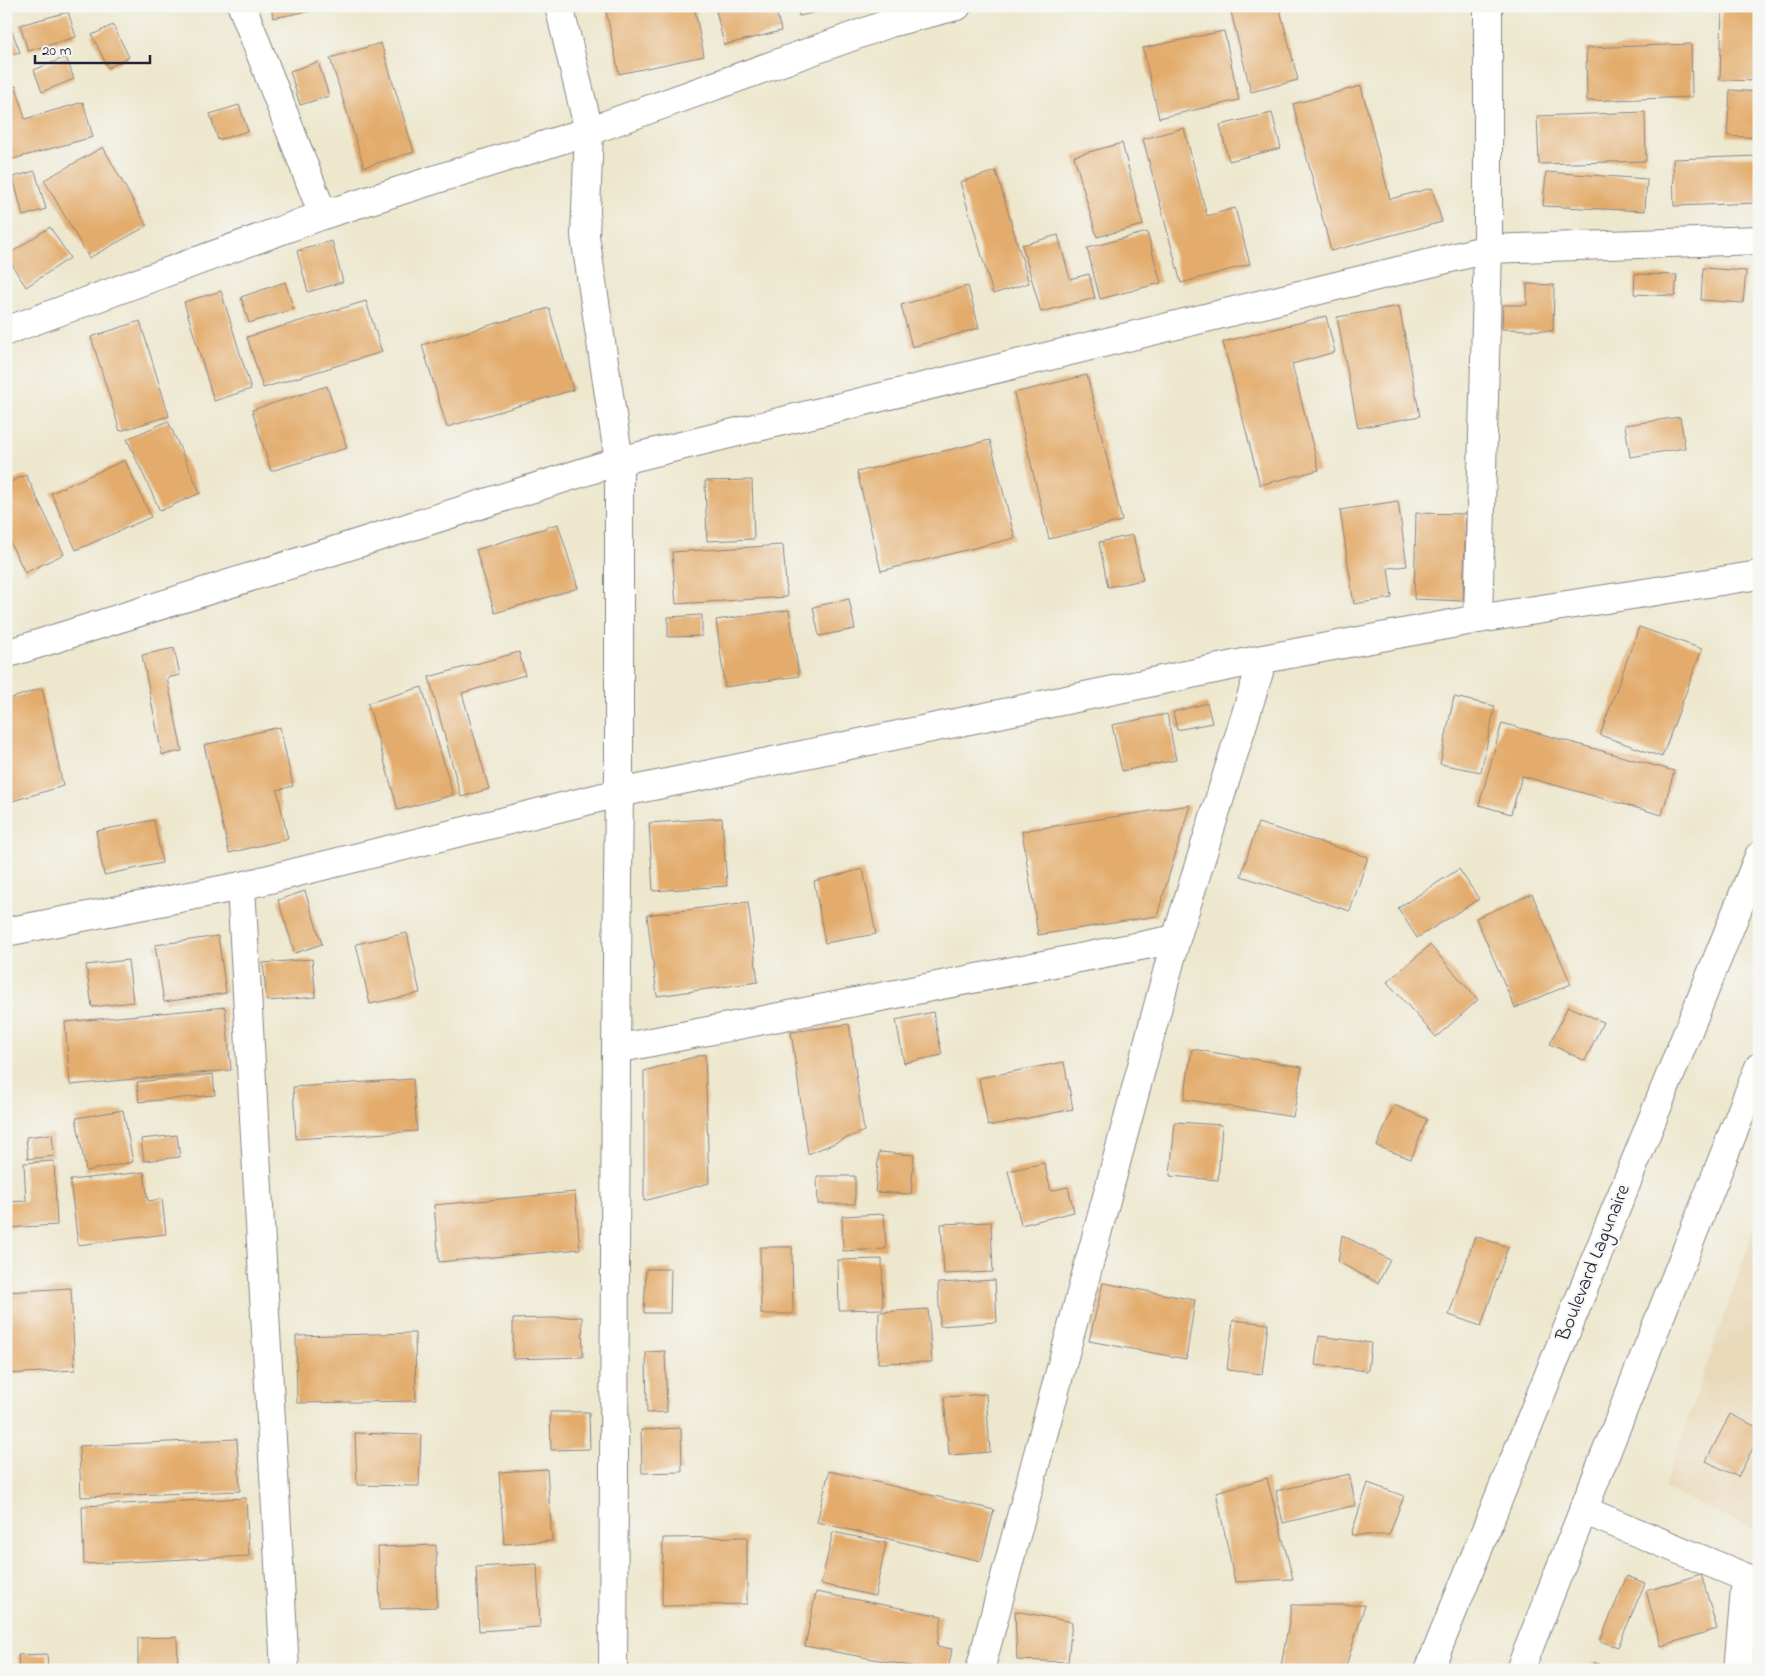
<svg xmlns="http://www.w3.org/2000/svg" width="1765" height="1676" viewBox="0 0 1765 1676" font-family="'Indie Flower',sans-serif">
	<style>
		.built { fill: #e9d9ba }
		.building { fill: #e3ac6c }
		.lines { fill: none; stroke-linecap: round; stroke-linejoin: round }
		.street-casing { stroke: #888484; stroke-width: 30 }
		.secondary-casing { stroke: #888484; stroke-width: 30 }
		.street { stroke: #fff; stroke-width: 28 }
		.secondary { stroke: #fff; stroke-width: 28 }
		.labels { text-anchor: middle; dominant-baseline: central; stroke-width: 4.5; stroke-linejoin: round; paint-order: stroke }
		.street-label { font-size: 20px; fill: #22223b; stroke: #f6f6f2 }
	</style>
	<rect width="100%" height="100%" fill="#f6f6f2"/>
	<filter id="ink" filterUnits="userSpaceOnUse"><feTurbulence type="fractalNoise" baseFrequency=".02" numOctaves="2"/><feDisplacementMap in="SourceGraphic" scale="10" xChannelSelector="R" yChannelSelector="G"/><feConvolveMatrix kernelMatrix="1 2 1 2 8 2 1 2 1" color-interpolation-filters="sRGB"/></filter>
	<filter id="wash" filterUnits="userSpaceOnUse"><feTurbulence type="fractalNoise" baseFrequency=".0096" numOctaves="4" result="noise"/><feDisplacementMap in="SourceGraphic" scale="20" xChannelSelector="R" yChannelSelector="G"/><feGaussianBlur stdDeviation="1.12" result="paint"/><feColorMatrix in="noise" values="0 0 0 0 0 0 0 0 0 0 0 0 0 0 0 0 0 1.4 0 .05"/><feComposite in="paint" operator="in"/></filter>
	<g filter="url(#wash)">
		<rect width="100%" height="100%" fill="#ede7cd"/>
		<path class="built" d="M1759 1215V1532L1664 1488Z"/>
		<g id="blocks">
			<g class="building">
				<path d="M271 6H324L325 8 273 18Z"/>
				<path d="M605 6H694L704 56 619 74Z"/>
				<path d="M715 6H775L781 31 724 45Z"/>
				<path d="M797 6H840V7L799 16Z"/>
				<path d="M1237 6H1279L1298 80 1251 92 1230 8Z"/>
				<path d="M1722 8 1759 9V81L1720 80Z"/>
				<path d="M68 12 76 37 28 51 20 25Z"/>
				<path d="M6 16 20 52 6 57Z"/>
				<path d="M113 25 129 57 108 68 92 35Z"/>
				<path d="M1224 31 1239 100 1159 118 1143 48Z"/>
				<path d="M381 43 414 152 364 167 330 58Z"/>
				<path d="M1691 44 1692 97 1587 101 1586 48Z"/>
				<path d="M66 57 74 79 42 92 34 70Z"/>
				<path d="M318 62 329 96 300 105 290 71Z"/>
				<path d="M16 86 25 119 83 102 93 137 6 161V89Z"/>
				<path d="M1361 86 1390 199 1432 188 1442 222 1331 251 1293 104Z"/>
				<path d="M1730 90 1759 92V138L1727 136Z"/>
				<path d="M239 105 248 131 218 140 210 114Z"/>
				<path d="M1645 112 1646 161 1539 164 1537 116Z"/>
				<path d="M1272 113 1281 148 1229 161 1220 125Z"/>
				<path d="M1184 128 1207 216 1235 208 1250 264 1181 283 1143 139Z"/>
				<path d="M1122 143 1143 225 1097 237 1074 156Z"/>
				<path d="M103 147 147 226 89 258 44 180Z"/>
				<path d="M1759 156V203L1674 206 1673 159Z"/>
				<path d="M35 171 46 209 23 216 13 177Z"/>
				<path d="M996 171 1029 283 993 294 960 182Z"/>
				<path d="M1546 172 1647 179 1645 211 1543 206Z"/>
				<path d="M50 227 70 258 26 287 6 256Z"/>
				<path d="M1147 232 1161 283 1100 299 1087 248Z"/>
				<path d="M1058 235 1070 279 1089 274 1095 298 1041 312 1022 245Z"/>
				<path d="M332 241 343 282 308 292 297 251Z"/>
				<path d="M1703 268 1746 271 1743 303 1701 300Z"/>
				<path d="M1635 274 1677 275 1675 296 1634 294Z"/>
				<path d="M285 282 294 309 249 323 241 297Z"/>
				<path d="M1527 284 1554 285 1553 331 1502 329 1503 305H1527Z"/>
				<path d="M968 286 979 328 912 347 901 305Z"/>
				<path d="M221 291 251 389 214 401 184 302Z"/>
				<path d="M366 301 382 352 263 388 247 337Z"/>
				<path d="M1399 306 1420 416 1358 428 1337 317Z"/>
				<path d="M549 308 573 390 447 427 422 345Z"/>
				<path d="M1326 316 1335 352 1292 364 1319 470 1260 485 1223 342Z"/>
				<path d="M140 321 169 416 120 431 91 337Z"/>
				<path d="M1087 375 1122 521 1049 539 1014 393Z"/>
				<path d="M327 386 347 448 271 471 252 410Z"/>
				<path d="M1680 417 1685 448 1630 457 1625 425Z"/>
				<path d="M168 421 200 493 160 511 127 439Z"/>
				<path d="M990 440 1015 538 881 571 857 472Z"/>
				<path d="M125 460 151 517 76 550 51 493Z"/>
				<path d="M26 475 64 554 25 573 6 534V484Z"/>
				<path d="M752 480 754 539 707 541 705 481Z"/>
				<path d="M1398 501 1407 566 1388 568 1392 598 1354 604 1340 510Z"/>
				<path d="M1416 513 1466 514 1463 601 1414 599Z"/>
				<path d="M558 524 578 588 495 613 476 550Z"/>
				<path d="M1133 535 1143 580 1108 587 1099 542Z"/>
				<path d="M783 545 787 597 676 604 672 552Z"/>
				<path d="M849 599 855 629 819 636 813 607Z"/>
				<path d="M789 610 799 676 725 687 716 620Z"/>
				<path d="M702 615V636L668 637V617Z"/>
				<path d="M1639 627 1702 649 1662 757 1600 735Z"/>
				<path d="M174 648 180 675 167 678 182 751 162 755 142 655Z"/>
				<path d="M519 652 525 675 462 693 489 789 461 797 429 677Z"/>
				<path d="M422 687 453 795 398 810 368 703Z"/>
				<path d="M42 688 63 786 6 803V700Z"/>
				<path d="M1454 697 1495 706 1481 772 1440 764Z"/>
				<path d="M1207 703 1212 723 1177 730 1173 712Z"/>
				<path d="M1167 714 1176 760 1122 771 1112 725Z"/>
				<path d="M1502 723 1674 771 1662 815 1522 776 1511 814 1479 805Z"/>
				<path d="M280 727 293 786 277 790 288 839 229 853 204 745Z"/>
				<path d="M1190 805 1157 916 1038 935 1022 831Z"/>
				<path d="M722 818 727 886 653 891 649 823Z"/>
				<path d="M154 820 162 863 104 875 96 831Z"/>
				<path d="M1258 823 1368 857 1350 911 1241 876Z"/>
				<path d="M863 869 876 934 825 943 814 881Z"/>
				<path d="M1459 869 1479 899 1417 938 1398 908Z"/>
				<path d="M305 891 322 944 295 953 278 900Z"/>
				<path d="M1532 894 1571 984 1515 1008 1476 918Z"/>
				<path d="M748 902 758 982 657 996 647 915Z"/>
				<path d="M407 933 420 993 370 1004 356 944Z"/>
				<path d="M218 936 226 993 164 1002 155 945Z"/>
				<path d="M1430 945 1478 1000 1436 1037 1387 982Z"/>
				<path d="M312 959 316 997 267 1001 263 963Z"/>
				<path d="M128 960 133 1002 92 1007 86 965Z"/>
				<path d="M1568 1006 1603 1022 1585 1061 1550 1044Z"/>
				<path d="M225 1007 231 1070 70 1085 65 1022Z"/>
				<path d="M933 1012 942 1055 904 1063 896 1020Z"/>
				<path d="M849 1024 864 1131 808 1154 791 1032Z"/>
				<path d="M1192 1049 1302 1067 1293 1117 1184 1099Z"/>
				<path d="M705 1054 709 1183 644 1201V1071Z"/>
				<path d="M1064 1062 1073 1109 988 1126 979 1078Z"/>
				<path d="M213 1074 215 1095 139 1102 137 1082Z"/>
				<path d="M413 1079 417 1131 296 1139 293 1087Z"/>
				<path d="M1394 1105 1427 1119 1411 1159 1377 1146Z"/>
				<path d="M123 1110 133 1162 86 1171 76 1118Z"/>
				<path d="M1175 1122 1222 1125 1218 1180 1170 1176Z"/>
				<path d="M52 1134 54 1156 28 1159 26 1137Z"/>
				<path d="M177 1135 180 1157 144 1161 141 1139Z"/>
				<path d="M879 1152 914 1155 911 1194 875 1192Z"/>
				<path d="M54 1161 57 1225 6 1228V1202L26 1201 24 1163Z"/>
				<path d="M1044 1163 1051 1191 1068 1187 1074 1212 1021 1225 1008 1171Z"/>
				<path d="M144 1172 148 1201 162 1199 166 1234 78 1245 70 1180Z"/>
				<path d="M817 1176H855V1204H818Z"/>
				<path d="M575 1192 580 1249 439 1262 434 1205Z"/>
				<path d="M884 1214 886 1249 843 1251 842 1216Z"/>
				<path d="M991 1222 993 1272 944 1274 941 1224Z"/>
				<path d="M1342 1235 1390 1260 1378 1283 1338 1262Z"/>
				<path d="M1475 1236 1508 1247 1481 1326 1449 1315Z"/>
				<path d="M760 1247H792L793 1314H761Z"/>
				<path d="M882 1259 883 1309 839 1310 838 1260Z"/>
				<path d="M646 1269H671L670 1313H644Z"/>
				<path d="M995 1280 997 1322 940 1326 938 1283Z"/>
				<path d="M1103 1283 1195 1300 1186 1359 1089 1341Z"/>
				<path d="M71 1288 75 1370 6 1374V1292Z"/>
				<path d="M928 1309 932 1362 878 1363 879 1312Z"/>
				<path d="M582 1317 583 1357 513 1359V1319Z"/>
				<path d="M1233 1320 1268 1324 1262 1374 1227 1370Z"/>
				<path d="M415 1333 416 1401 297 1403 296 1336Z"/>
				<path d="M1319 1336 1371 1343 1368 1371 1315 1365Z"/>
				<path d="M665 1351 667 1412 647 1413 646 1352Z"/>
				<path d="M986 1394 990 1452 949 1455 944 1397Z"/>
				<path d="M550 1412H589L590 1449 551 1450Z"/>
				<path d="M1730 1414 1759 1428V1436L1738 1477 1706 1461Z"/>
				<path d="M681 1428 682 1472 642 1473 641 1430Z"/>
				<path d="M355 1433 421 1435 419 1486 357 1485Z"/>
				<path d="M237 1439 240 1491 81 1497 79 1446Z"/>
				<path d="M547 1469 552 1541 504 1544 499 1472Z"/>
				<path d="M829 1471 994 1510 981 1561 817 1522Z"/>
				<path d="M1349 1474 1356 1505 1283 1523 1276 1491Z"/>
				<path d="M1267 1478 1293 1579 1235 1582 1216 1492Z"/>
				<path d="M1368 1483 1404 1496 1389 1535H1351Z"/>
				<path d="M246 1498 249 1556 84 1564 82 1506Z"/>
				<path d="M833 1532 886 1543 875 1596 821 1584Z"/>
				<path d="M747 1537V1604L662 1606 663 1538Z"/>
				<path d="M436 1545 437 1607 380 1609 378 1547Z"/>
				<path d="M537 1564 540 1627 479 1631 476 1567Z"/>
				<path d="M1701 1574 1717 1629 1661 1646 1646 1591Z"/>
				<path d="M1627 1576 1645 1583 1618 1647 1600 1641Z"/>
				<path d="M816 1592 942 1616 937 1646 952 1649 948 1670H931L805 1646Z"/>
				<path d="M1292 1605H1365L1345 1669 1281 1666Z"/>
				<path d="M1015 1611 1072 1622 1068 1662 1017 1660Z"/>
				<path d="M177 1637 178 1670H138V1638Z"/>
				<path d="M47 1654 48 1670H19L18 1655Z"/>
				<path d="M1594 1662 1613 1670H1591Z"/>
			</g>
		</g>
	</g>
	<g filter="url(#ink)">
		<use href="#blocks" fill-opacity="0" stroke="#888484" stroke-width="1"/>
		<g class="lines">
			<defs>
				<g id="street">
					<path d="M242 6 323 215"/>
					<path d="M559 6 589 131 585 236 619 461V793L616 1049 613 1670"/>
					<path d="M6 331 323 215 589 131 890 23 957 6"/>
					<path d="M1478 619 1488 249V6"/>
					<path d="M241 886 285 1670"/>
					<path d="M6 932 241 886 619 793 1263 659 1478 619 1759 575"/>
					<path d="M616 1049 1176 939"/>
					<path d="M1583 1510 1759 1583"/>
					<path d="M980 1670 1176 939 1263 659"/>
					<path d="M1738 1670 1746 1578"/>
				</g>
				<g id="secondary">
					<path d="M6 654 619 461 1488 249 1759 240"/>
					<path d="M1429 1670 1759 856"/>
					<path d="M1520 1670 1759 1067"/>
				</g>
			</defs>
			<use href="#street" class="street-casing"/>
			<use href="#secondary" class="secondary-casing"/>
			<use href="#street" class="street"/>
			<use href="#secondary" class="secondary"/>
		</g>
	</g>
	<g class="labels">
		<g class="street-label">
			<text transform="translate(1594 1263) rotate(-68)">Boulevard Lagunaire</text>
		</g>
	</g>
	<rect width="1765" height="1676" fill="none" stroke="#f6f6f2" stroke-width="25"/>
	<path d="M35 55v8h115v-8" fill="none" stroke="#22223b" stroke-width="2.5"/>
	<text x="42" y="55" font-size="15" fill="#22223b" stroke="#f6f6f2" stroke-width="4" paint-order="stroke">20 m</text>
</svg>
